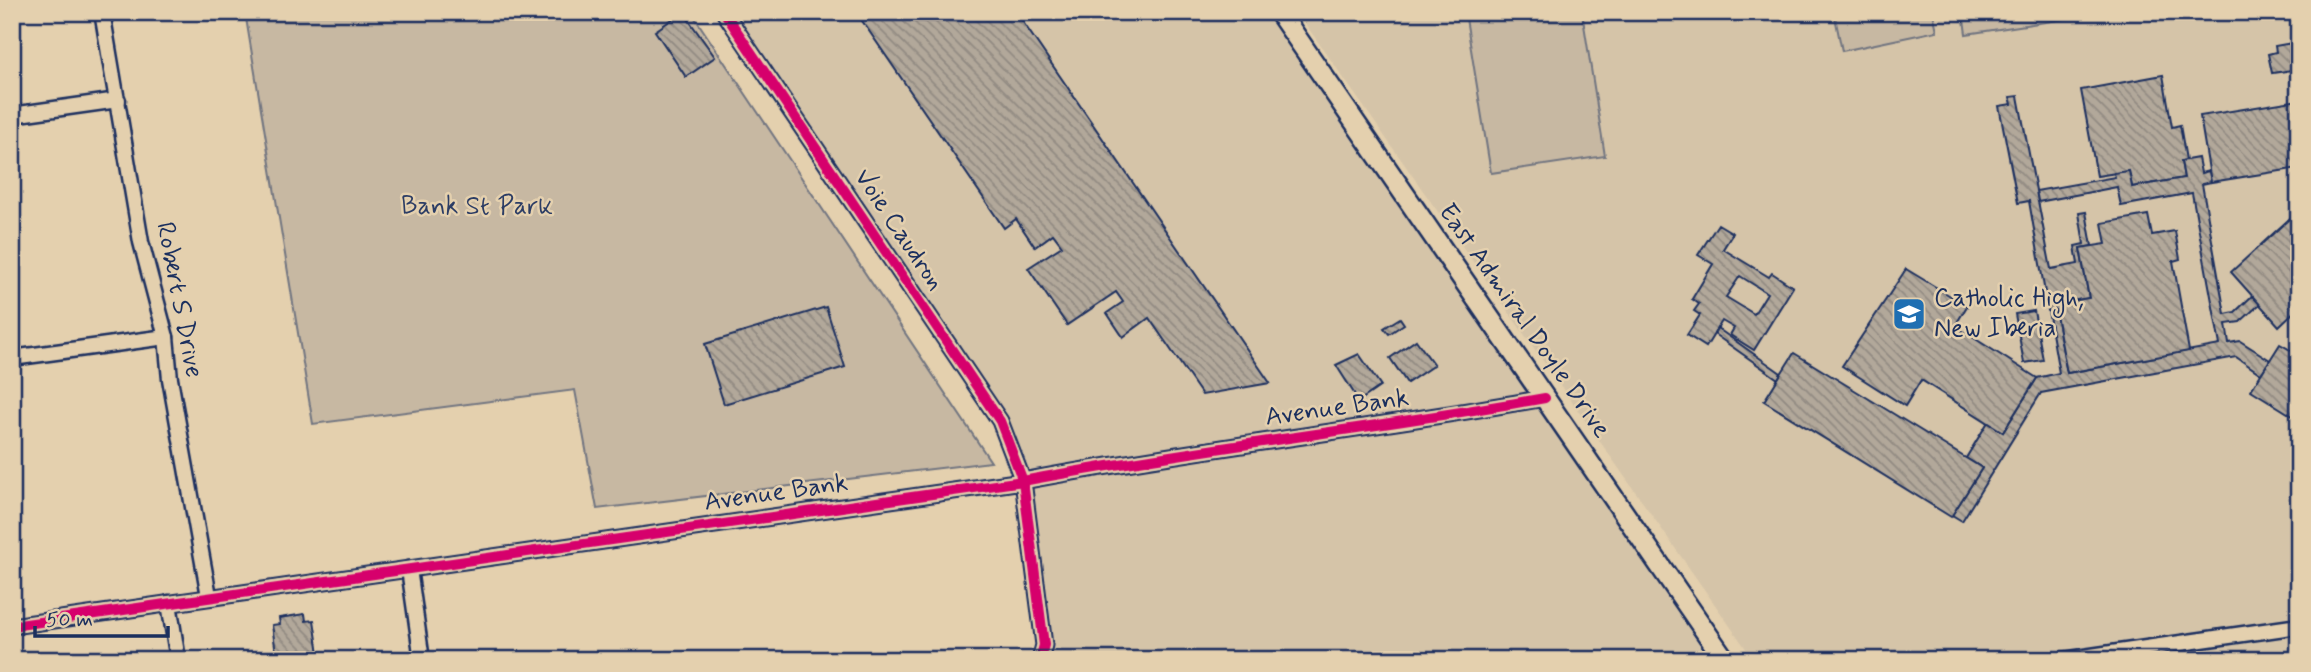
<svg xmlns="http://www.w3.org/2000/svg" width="2311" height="672" viewBox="0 0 2311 672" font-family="Mynerve,sans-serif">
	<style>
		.built { fill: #d5c4a8 }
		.green { fill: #c7b8a2; stroke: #717480; stroke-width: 2 }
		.building { fill: url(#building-back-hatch); stroke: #1b2f5e; stroke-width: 2; fill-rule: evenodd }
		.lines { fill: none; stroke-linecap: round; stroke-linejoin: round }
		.minor-casing { stroke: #1b2f5e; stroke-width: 19 }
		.secondary-casing { stroke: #1b2f5e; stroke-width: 24 }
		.minor { stroke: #e4d0ae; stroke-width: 14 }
		.secondary { stroke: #e4d0ae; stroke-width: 19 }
		.cycleway-casing { stroke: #e4d0ae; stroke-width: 15 }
		.cycleway { stroke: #d6006c; stroke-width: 10 }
		.labels { text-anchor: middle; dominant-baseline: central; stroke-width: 5; stroke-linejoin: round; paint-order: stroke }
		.park-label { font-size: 26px; fill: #2c3d65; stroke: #e4d0ae }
		.street-label { font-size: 26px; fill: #1b2f5e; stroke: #e4d0ae }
		.poi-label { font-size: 26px; fill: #1b2f5e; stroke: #e4d0ae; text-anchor: start }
	</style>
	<defs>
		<pattern id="building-back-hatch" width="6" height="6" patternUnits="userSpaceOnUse" patternTransform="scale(1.75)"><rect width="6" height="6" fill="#b2a89a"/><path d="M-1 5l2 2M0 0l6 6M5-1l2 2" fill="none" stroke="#908981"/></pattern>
	</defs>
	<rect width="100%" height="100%" fill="#e4d0ae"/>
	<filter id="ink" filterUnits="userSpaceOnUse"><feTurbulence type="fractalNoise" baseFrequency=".0143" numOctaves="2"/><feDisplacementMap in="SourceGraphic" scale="14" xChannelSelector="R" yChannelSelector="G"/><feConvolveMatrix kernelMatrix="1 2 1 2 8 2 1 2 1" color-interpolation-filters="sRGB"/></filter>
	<g filter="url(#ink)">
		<g class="built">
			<path d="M724 12H1279L1717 660H1036L1044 645 1023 481 1000 421Z"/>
			<path d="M1297 12H2299V660H1754Z"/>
		</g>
		<g class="green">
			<path d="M245 12H691L991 462 597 509 575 390 313 424Z"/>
			<path d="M1465 12H1582L1605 156 1491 173Z"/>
			<path d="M1834 12H1933L1937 31 1842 51Z"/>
			<path d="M1963 12H2106V13L1966 34Z"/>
		</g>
		<g class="building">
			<path d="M683 12 715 57 686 77 655 31Z"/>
			<path d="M856 12H1016L1270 383 1202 395 1149 318 1123 337 1107 313 1123 302 1116 292 1067 325 1028 268 1062 246 1053 234 1035 247 1016 219 1004 228Z"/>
			<path d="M2298 42 2299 69 2272 73 2268 54 2276 52 2275 46Z"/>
			<path d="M2163 75 2172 127 2180 125 2186 160 2181 161 2184 178 2132 187 2129 171 2097 176 2081 90Z"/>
			<path d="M2018 96 2051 269 2078 264 2075 246 2084 244 2079 213 2086 212 2092 246 2080 248 2089 298 2054 304 2067 373 2220 345 2192 193 2121 206 2117 187 2038 202 2036 191 2115 177 2114 173 2129 171 2132 187 2184 178 2181 161 2198 158 2201 173 2209 171 2211 182 2202 184 2225 314 2235 312 2252 296 2260 304 2240 322 2226 324 2229 343 2240 341 2270 360 2261 374 2236 357 2041 393 1962 521 1952 515 1982 468 1966 458 1988 422 2003 432 2037 378 2059 373 2029 201 2018 203 1999 106 2012 104 2010 97Z"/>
			<path d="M2299 100V168L2211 182 2200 116Z"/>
			<path d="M2299 210V307L2279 326 2231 272Z"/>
			<path d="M2148 215 2152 235 2175 231 2180 259 2173 261 2189 351 2067 373 2054 304 2089 298 2080 248 2106 244 2102 223Z"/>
			<path d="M1718 224 1733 233 1723 249 1769 277 1772 273 1793 287 1754 350 1730 335 1734 328 1722 321 1706 347 1687 335 1700 315 1694 311 1699 304 1692 299 1713 264 1698 255ZM1740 276 1767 293 1754 314 1726 297Z"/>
			<path d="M1906 269 1967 306 1955 326 2037 378 2003 432 1921 380 1905 406 1842 366Z"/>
			<path d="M826 307 845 367 724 404 705 344Z"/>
			<path d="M2034 311 2043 360 2024 363 2015 314Z"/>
			<path d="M1400 318 1404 324 1389 334 1384 328Z"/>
			<path d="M1717 328 1781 373 1778 379 1714 334Z"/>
			<path d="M1416 340 1434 365 1407 383 1390 358Z"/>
			<path d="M2280 344 2299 355V420L2251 390Z"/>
			<path d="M1794 353 1982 468 1951 517 1764 401Z"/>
			<path d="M1359 354 1381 386 1359 401 1336 365Z"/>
			<path d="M305 614 306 621 314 620 320 660H277L272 625 280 624 279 618Z"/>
		</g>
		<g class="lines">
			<defs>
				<g id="minor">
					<path d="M102 12 141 242 166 337 170 379 209 596"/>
					<path d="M724 12 1000 421 1023 481 1044 645 1040 660"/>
					<path d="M12 115 118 100"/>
					<path d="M12 358 166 337"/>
					<path d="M409 569 422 660"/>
					<path d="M169 603 178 660"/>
					<path d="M12 626 1023 481C1197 448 1372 429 1545 398"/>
					<path d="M2063 660 2299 626"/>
				</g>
				<path id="secondary" d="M1279 12 1725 660"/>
			</defs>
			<use href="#minor" class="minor-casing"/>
			<use href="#secondary" class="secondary-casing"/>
			<use href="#minor" class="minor"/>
			<use href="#secondary" class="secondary"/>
			<defs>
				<g id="cycleway">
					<path d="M724 12 1000 421 1023 481 1044 645 1040 660"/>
					<path d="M12 626 1023 481C1197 448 1372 429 1545 398"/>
				</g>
			</defs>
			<use href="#cycleway" class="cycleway-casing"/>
			<use href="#cycleway" class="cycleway"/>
		</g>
	</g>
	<defs>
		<symbol id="school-square" viewBox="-11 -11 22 22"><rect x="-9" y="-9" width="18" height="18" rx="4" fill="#1f6fb2" stroke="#e4d0ae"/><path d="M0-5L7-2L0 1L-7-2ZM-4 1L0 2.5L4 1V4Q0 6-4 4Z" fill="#fff"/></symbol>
	</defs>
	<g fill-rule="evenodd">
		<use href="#school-square" x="1890" y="295" width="38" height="38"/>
	</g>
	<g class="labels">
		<g class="park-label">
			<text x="477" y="207">Bank St Park</text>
		</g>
		<g class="street-label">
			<text transform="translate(899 230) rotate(56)">Voie Caudron</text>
			<text transform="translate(179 300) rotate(79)">Robert S Drive</text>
			<text transform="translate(1524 321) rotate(55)">East Admiral Doyle Drive</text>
			<text transform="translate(1337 408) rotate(-8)">Avenue Bank</text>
			<text transform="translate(776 493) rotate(-8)">Avenue Bank</text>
		</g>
		<g class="poi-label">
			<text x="1934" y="299">Catholic High,<tspan x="1934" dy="30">New Iberia</tspan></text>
		</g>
	</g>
	<rect width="2311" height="672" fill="none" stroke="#e4d0ae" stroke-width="42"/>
	<rect x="21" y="21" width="2269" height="630" fill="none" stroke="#1b2f5e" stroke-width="2.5" filter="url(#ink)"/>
	<path d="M35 626v10h133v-10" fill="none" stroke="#1b2f5e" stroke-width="3.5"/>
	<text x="46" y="626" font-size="21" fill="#1b2f5e" stroke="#e4d0ae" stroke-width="5" paint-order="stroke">50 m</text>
</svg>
